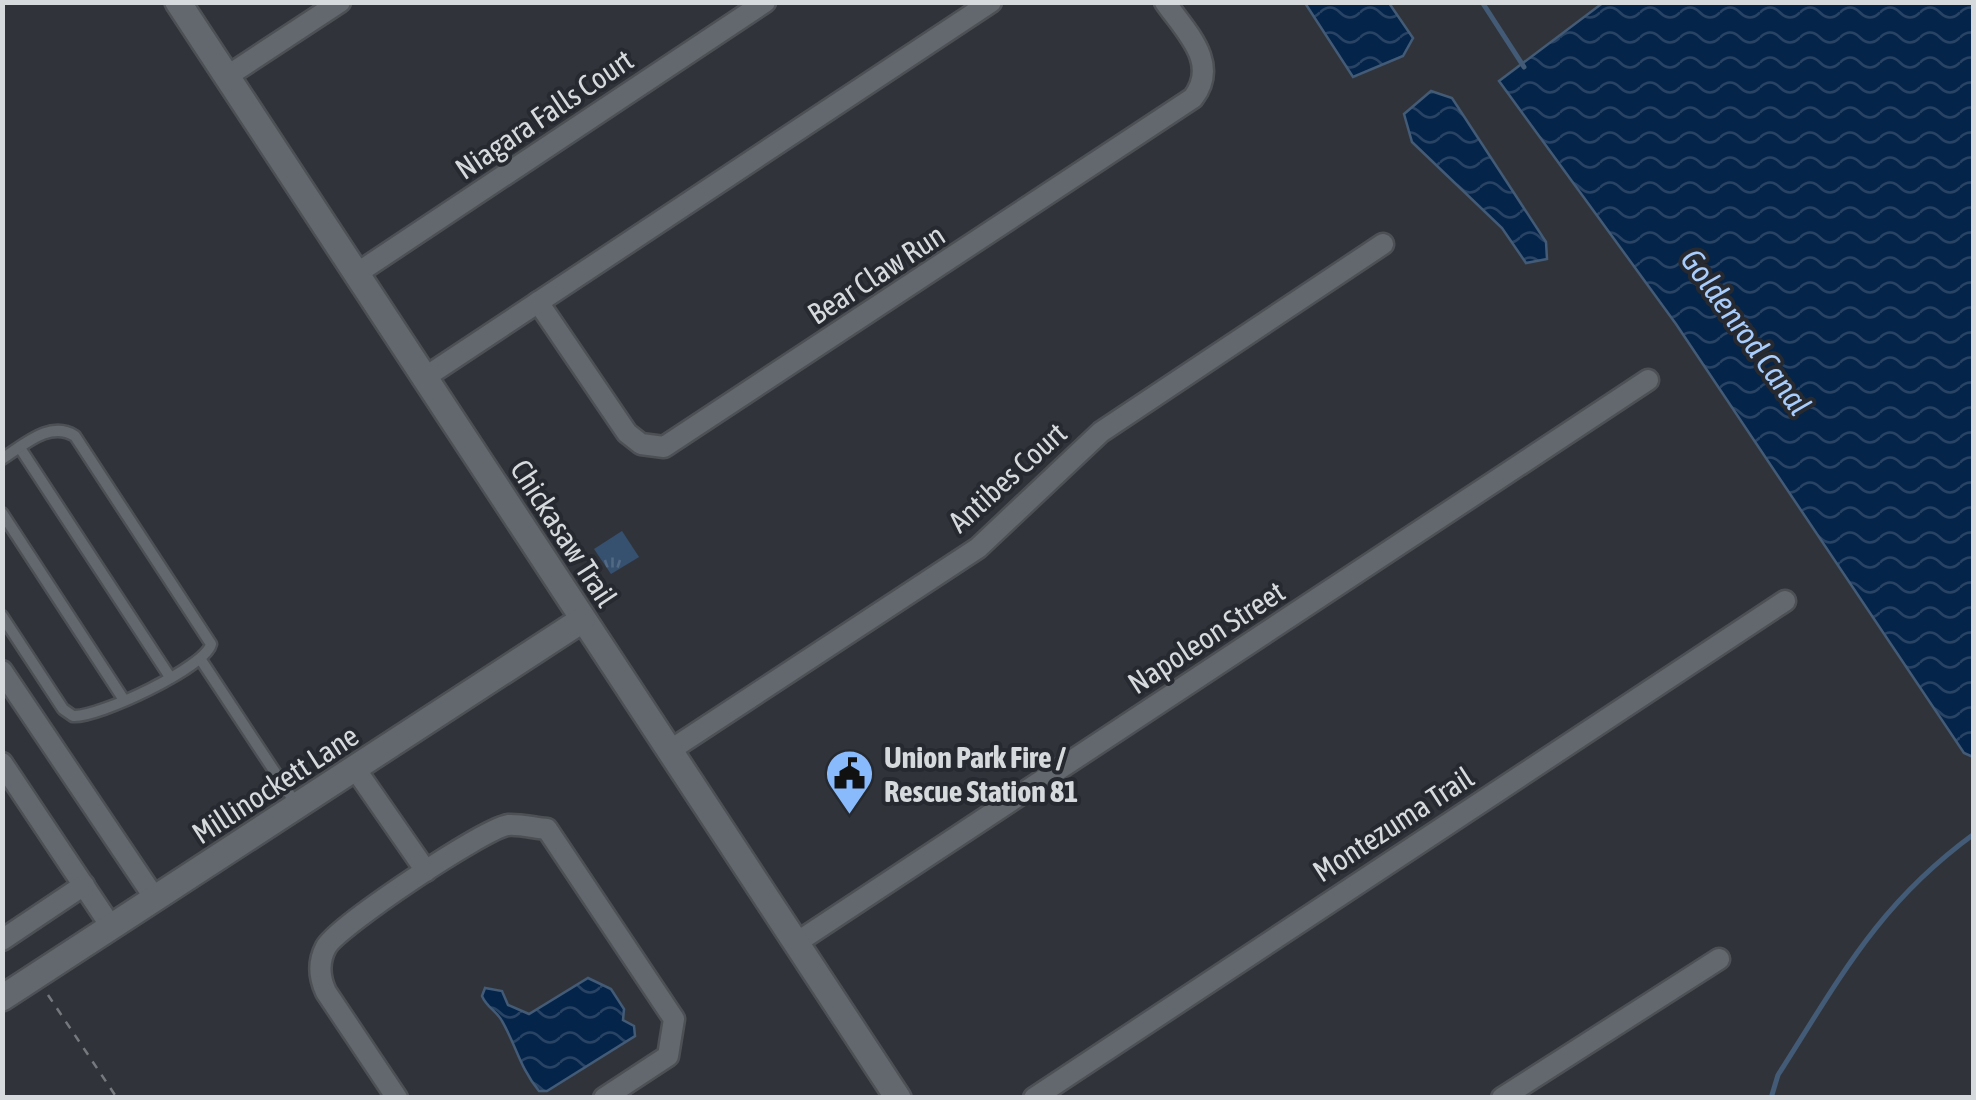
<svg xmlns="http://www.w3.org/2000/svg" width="1976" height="1100" viewBox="0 0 1976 1100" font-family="'Asap Condensed',sans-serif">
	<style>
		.park { fill: url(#park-tufts) }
		.water { fill: url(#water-waves); stroke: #435b76; stroke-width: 2.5 }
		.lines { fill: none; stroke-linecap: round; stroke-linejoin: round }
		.stream { stroke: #435b76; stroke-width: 5 }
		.service-casing { stroke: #4d5156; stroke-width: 15 }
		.minor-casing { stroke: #4d5156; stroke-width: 25 }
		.tertiary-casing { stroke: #4d5156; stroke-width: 30 }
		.path { stroke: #75797e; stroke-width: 2.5; stroke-dasharray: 8 8; stroke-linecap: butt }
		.service { stroke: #63686e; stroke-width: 10 }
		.minor { stroke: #63686e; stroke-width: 20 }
		.tertiary { stroke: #63686e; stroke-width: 25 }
		.labels { text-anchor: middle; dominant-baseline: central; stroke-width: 8; stroke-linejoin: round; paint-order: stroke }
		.street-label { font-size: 30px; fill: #d7dadd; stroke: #262a30 }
		.poi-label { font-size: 30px; font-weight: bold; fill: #d7dadd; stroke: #262a30; text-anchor: start }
		.water-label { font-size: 32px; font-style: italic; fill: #a8ccfb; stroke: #262a30 }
	</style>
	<defs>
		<pattern id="park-tufts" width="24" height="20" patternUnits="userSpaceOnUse" patternTransform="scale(2.5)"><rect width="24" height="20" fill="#365070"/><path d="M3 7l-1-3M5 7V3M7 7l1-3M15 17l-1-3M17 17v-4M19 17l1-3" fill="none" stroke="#526984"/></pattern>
		<pattern id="water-waves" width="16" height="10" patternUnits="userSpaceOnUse" patternTransform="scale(2.5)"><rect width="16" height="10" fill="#04244a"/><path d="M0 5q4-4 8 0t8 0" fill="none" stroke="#284364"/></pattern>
	</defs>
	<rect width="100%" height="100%" fill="#30343a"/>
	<path class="park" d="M622 531 639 557 611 574 594 549Z"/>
	<g class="water">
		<path d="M1604 2 1973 3V757L1964 753 1676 324 1499 81Z"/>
		<path d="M1305 3H1389L1413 38 1403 56 1353 77Z"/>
		<path d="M1431 91 1452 98 1546 242 1547 259 1526 263 1502 228 1412 142 1404 114Z"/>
		<path d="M588 978 611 989 624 1009 623 1020 634 1026 635 1036 547 1091H539C520 1068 516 1045 502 1021 496 1010 487 1008 482 996L485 988 502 991 508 1005 529 1014Z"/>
	</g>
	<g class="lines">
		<g class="stream">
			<path d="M1482 2 1524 67"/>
			<path d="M1771 1098 1778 1075C1840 978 1878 904 1974 834"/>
		</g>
		<defs>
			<g id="service">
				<path d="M20 448 170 677"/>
				<path d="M2 459C24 445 50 420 75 436L211 644C206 667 98 718 73 716L63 709 2 616"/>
				<path d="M2 513 124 700"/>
				<path d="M201 660 298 807"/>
			</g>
			<g id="minor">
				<path d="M226 77 340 2"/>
				<path d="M356 274 765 2"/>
				<path d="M538 302 627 433 641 444 664 447 1193 98C1220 63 1186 32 1165 2"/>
				<path d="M424 378 991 2"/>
				<path d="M2 671 156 900"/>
				<path d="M669 751 978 548 1101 432 1383 244"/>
				<path d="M2 763 112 928"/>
				<path d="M356 770 426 871"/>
				<path d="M2 940 84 885"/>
				<path d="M796 943 1648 380"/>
				<path d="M397 1098 326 992C319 977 318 962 326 947 338 926 483 829 508 825 519 824 535 828 547 829L674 1019 668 1056 604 1098"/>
				<path d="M1034 1098 1785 601"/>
				<path d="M1502 1098 1719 959"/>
			</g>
			<g id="tertiary">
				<path d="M178 2 898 1098"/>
				<path d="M2 998 582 620"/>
			</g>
		</defs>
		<use href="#service" class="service-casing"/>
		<use href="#minor" class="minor-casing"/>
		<use href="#tertiary" class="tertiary-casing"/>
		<path class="path" d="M48 995 117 1098"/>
		<use href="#service" class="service"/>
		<use href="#minor" class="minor"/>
		<use href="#tertiary" class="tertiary"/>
	</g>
	<defs>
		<symbol id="civic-pin" viewBox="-11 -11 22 30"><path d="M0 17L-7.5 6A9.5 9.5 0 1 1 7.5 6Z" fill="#88bafc" stroke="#262a30"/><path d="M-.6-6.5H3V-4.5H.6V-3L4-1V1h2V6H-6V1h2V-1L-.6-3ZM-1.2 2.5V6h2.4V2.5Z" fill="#111"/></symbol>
	</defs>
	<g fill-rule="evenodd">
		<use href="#civic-pin" x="822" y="746" width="55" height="75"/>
	</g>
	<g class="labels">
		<g class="street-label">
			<text transform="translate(544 114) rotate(-34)">Niagara Falls Court</text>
			<text transform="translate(876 274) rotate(-33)">Bear Claw Run</text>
			<text transform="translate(1007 477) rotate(-42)">Antibes Court</text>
			<text transform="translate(564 533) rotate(57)">Chickasaw Trail</text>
			<text transform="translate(1206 637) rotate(-33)">Napoleon Street</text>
			<text transform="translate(275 784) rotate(-33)">Millinockett Lane</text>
			<text transform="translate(1393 824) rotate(-33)">Montezuma Trail</text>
		</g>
		<g class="poi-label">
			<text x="884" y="757">Union Park Fire /<tspan x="884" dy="34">Rescue Station 81</tspan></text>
		</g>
		<g class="water-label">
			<text transform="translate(1746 332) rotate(54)">Goldenrod Canal</text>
		</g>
	</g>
	<rect width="1976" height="1100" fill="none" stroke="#d7dadd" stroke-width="10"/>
</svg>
